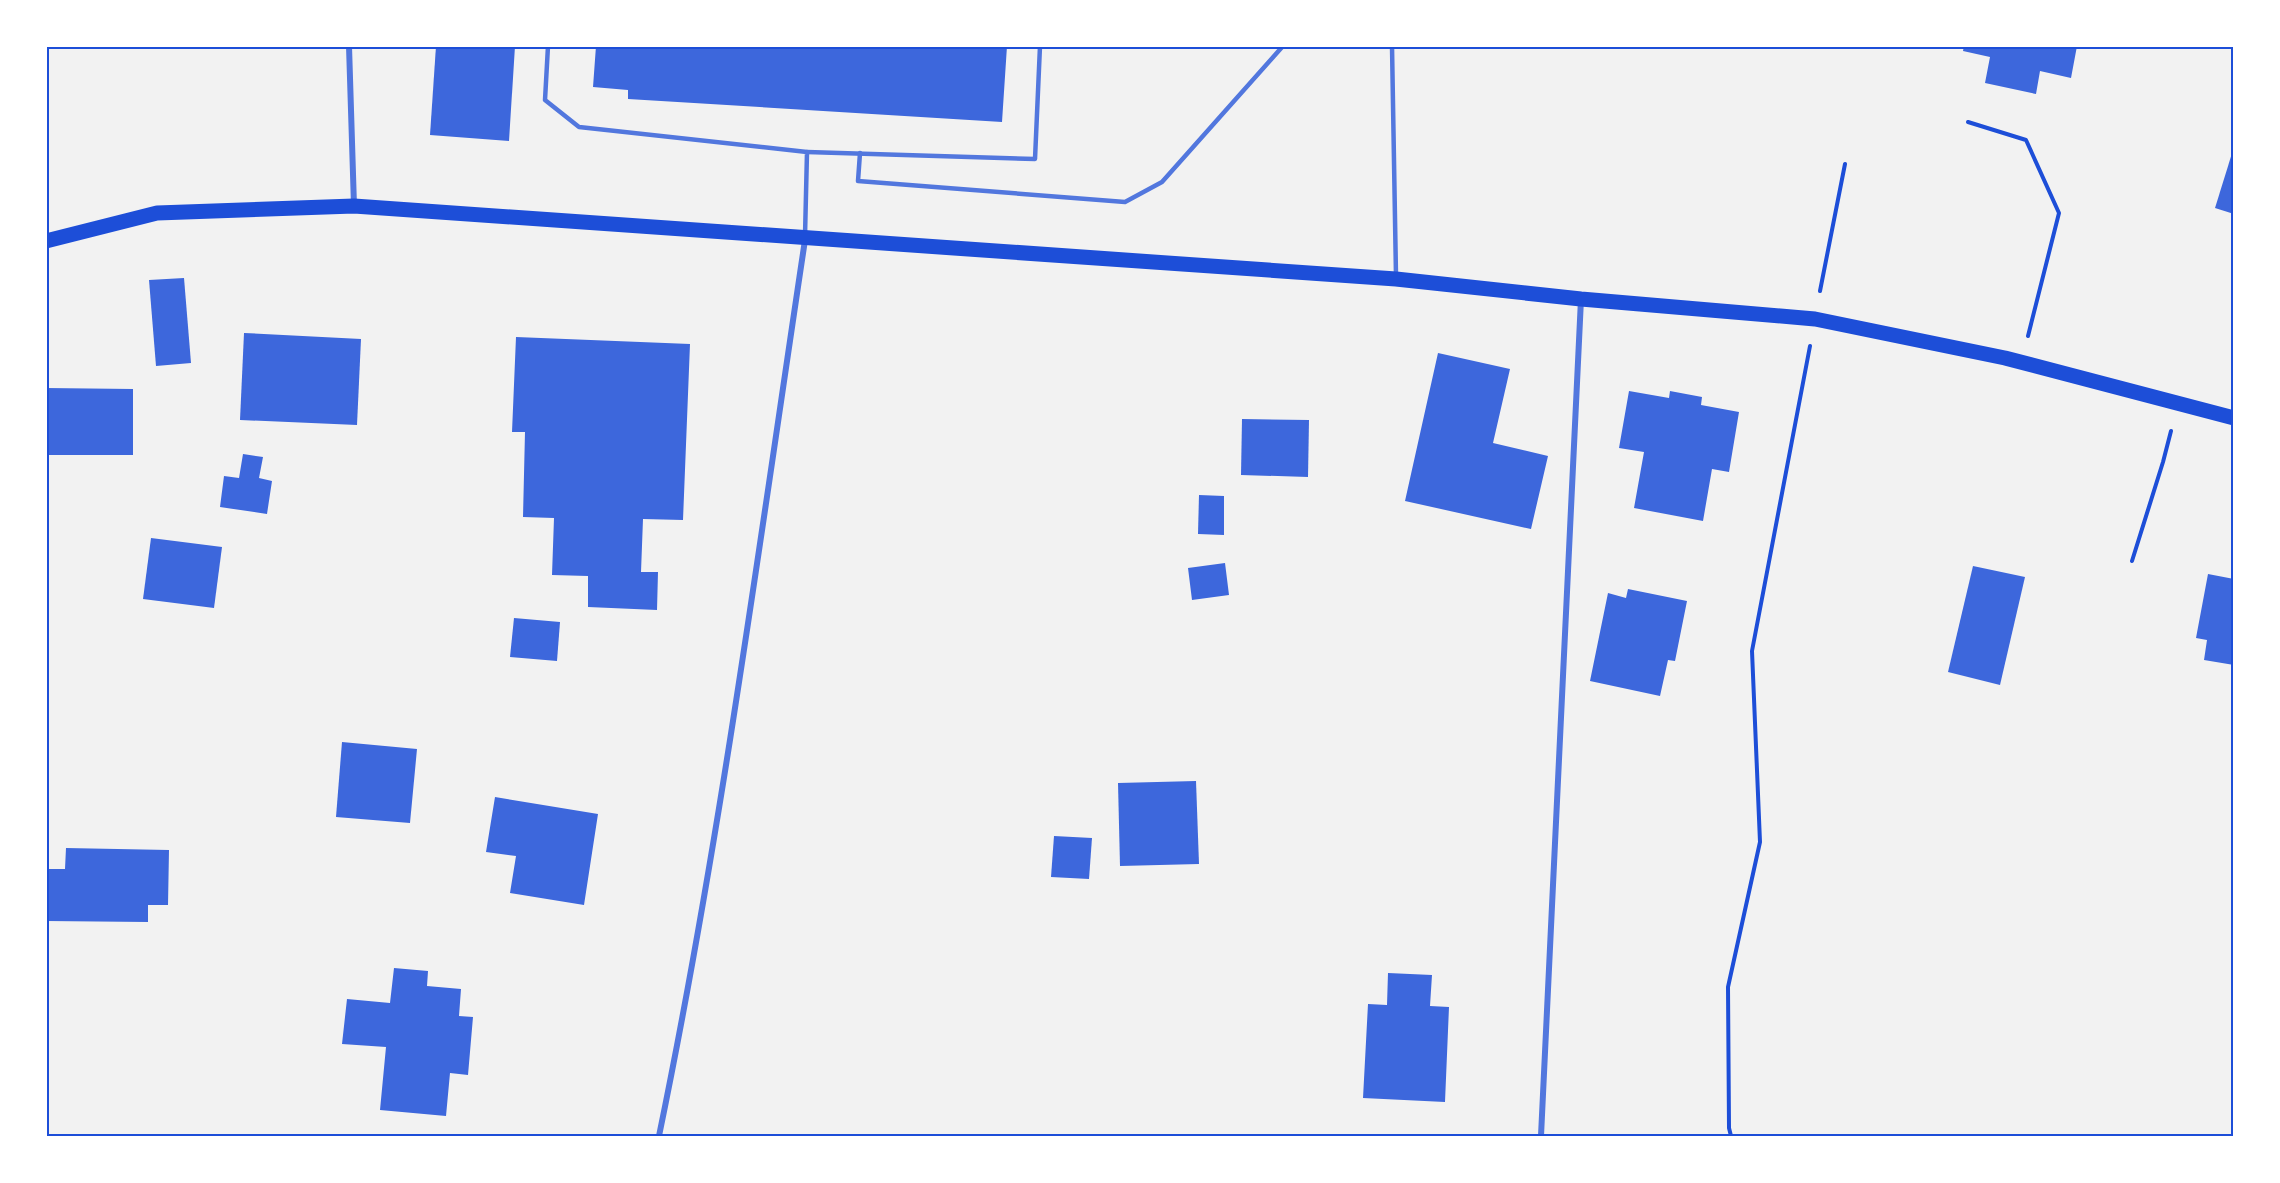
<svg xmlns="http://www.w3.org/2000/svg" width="2280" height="1183" viewBox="0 0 2280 1183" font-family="Raleway,sans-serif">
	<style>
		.building { fill: #3d67dc }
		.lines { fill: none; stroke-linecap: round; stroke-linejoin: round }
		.path { stroke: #1d4ed8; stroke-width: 4 }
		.service { stroke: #5277de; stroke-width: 4.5 }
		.minor { stroke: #5277de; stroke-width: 6 }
		.primary { stroke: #1d4ed8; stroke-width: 15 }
		.neatline { fill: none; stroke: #1d4ed8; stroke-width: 2 }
	</style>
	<rect width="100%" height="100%" fill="#f2f2f2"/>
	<g class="building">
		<path d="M436 46H515L509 141 430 135Z"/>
		<path d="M596 46H1007L1002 122 628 99V90L593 87Z"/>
		<path d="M1964 46H2077L2071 78 2040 71 2036 94 1985 83 1990 57 1963 51Z"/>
		<path d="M2233 150H2234V214L2215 208Z"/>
		<path d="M184 278 191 363 156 366 149 280Z"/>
		<path d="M244 333 361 339 357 425 240 420Z"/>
		<path d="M516 337 690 344 683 520 643 519 641 572H658L657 610 588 607V576L552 575 554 518 523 517 525 432H512Z"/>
		<path d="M1438 353 1510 369 1493 443 1548 456 1531 529 1405 501Z"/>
		<path d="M46 388 133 389V455H46Z"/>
		<path d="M1629 391 1669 398 1670 391 1702 397 1701 405 1739 412 1729 472 1712 469 1703 521 1634 508 1644 452 1619 448Z"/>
		<path d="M1242 419 1309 420 1308 477 1241 475Z"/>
		<path d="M243 454 263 457 259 478 272 481 267 514 220 507 224 476 239 478Z"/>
		<path d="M1199 495 1224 496V535L1198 534Z"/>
		<path d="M151 538 222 547 214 608 143 599Z"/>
		<path d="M1225 563 1229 595 1192 600 1188 568Z"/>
		<path d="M1973 566 2025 577 2000 685 1948 672Z"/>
		<path d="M2208 574 2234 579V665L2204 660 2207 640 2196 638Z"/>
		<path d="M1628 589 1687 601 1675 661 1668 660 1660 696 1590 681 1608 593 1626 598Z"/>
		<path d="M514 618 560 622 557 661 510 657Z"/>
		<path d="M342 742 417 749 410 823 336 817Z"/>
		<path d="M1196 781 1199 864 1120 866 1118 783Z"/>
		<path d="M495 797 598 814 584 905 510 893 516 856 486 852Z"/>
		<path d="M1054 836 1092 838 1089 879 1051 877Z"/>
		<path d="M66 848 169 850 168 905H148V922L46 921V869H65Z"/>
		<path d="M394 968 428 971 427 986 461 989 459 1016 473 1017 468 1075 450 1073 446 1116 380 1110 386 1047 342 1044 347 999 390 1003Z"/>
		<path d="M1388 973 1432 975 1430 1006 1449 1007 1445 1102 1363 1098 1368 1004 1387 1005Z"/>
	</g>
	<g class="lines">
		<g class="path">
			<path d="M1968 122 2026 140 2059 213 2028 336"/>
			<path d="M1820 291 1845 164"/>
			<path d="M2132 561 2163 462 2171 431"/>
			<path d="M1731 1136 1729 1128 1728 987 1760 842 1752 651 1810 346"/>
		</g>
		<g class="service">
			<path d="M548 46 545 100 579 127 807 152 805 236"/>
			<path d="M1392 46 1396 276"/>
			<path d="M807 152 1035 159 1040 46"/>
			<path d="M860 153 858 181 1125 202 1162 182 1283 46"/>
		</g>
		<g class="minor">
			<path d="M349 46 354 206"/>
			<path d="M659 1136C720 840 760 539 805 240"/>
			<path d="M1541 1136 1581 299"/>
		</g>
		<path class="primary" d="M46 241 157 213 354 206 1396 279 1581 299 1815 319 2005 358 2234 418"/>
	</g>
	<rect width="2280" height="1183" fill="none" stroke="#ffffff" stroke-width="96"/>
	<rect x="48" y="48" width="2184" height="1087" class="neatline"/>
</svg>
